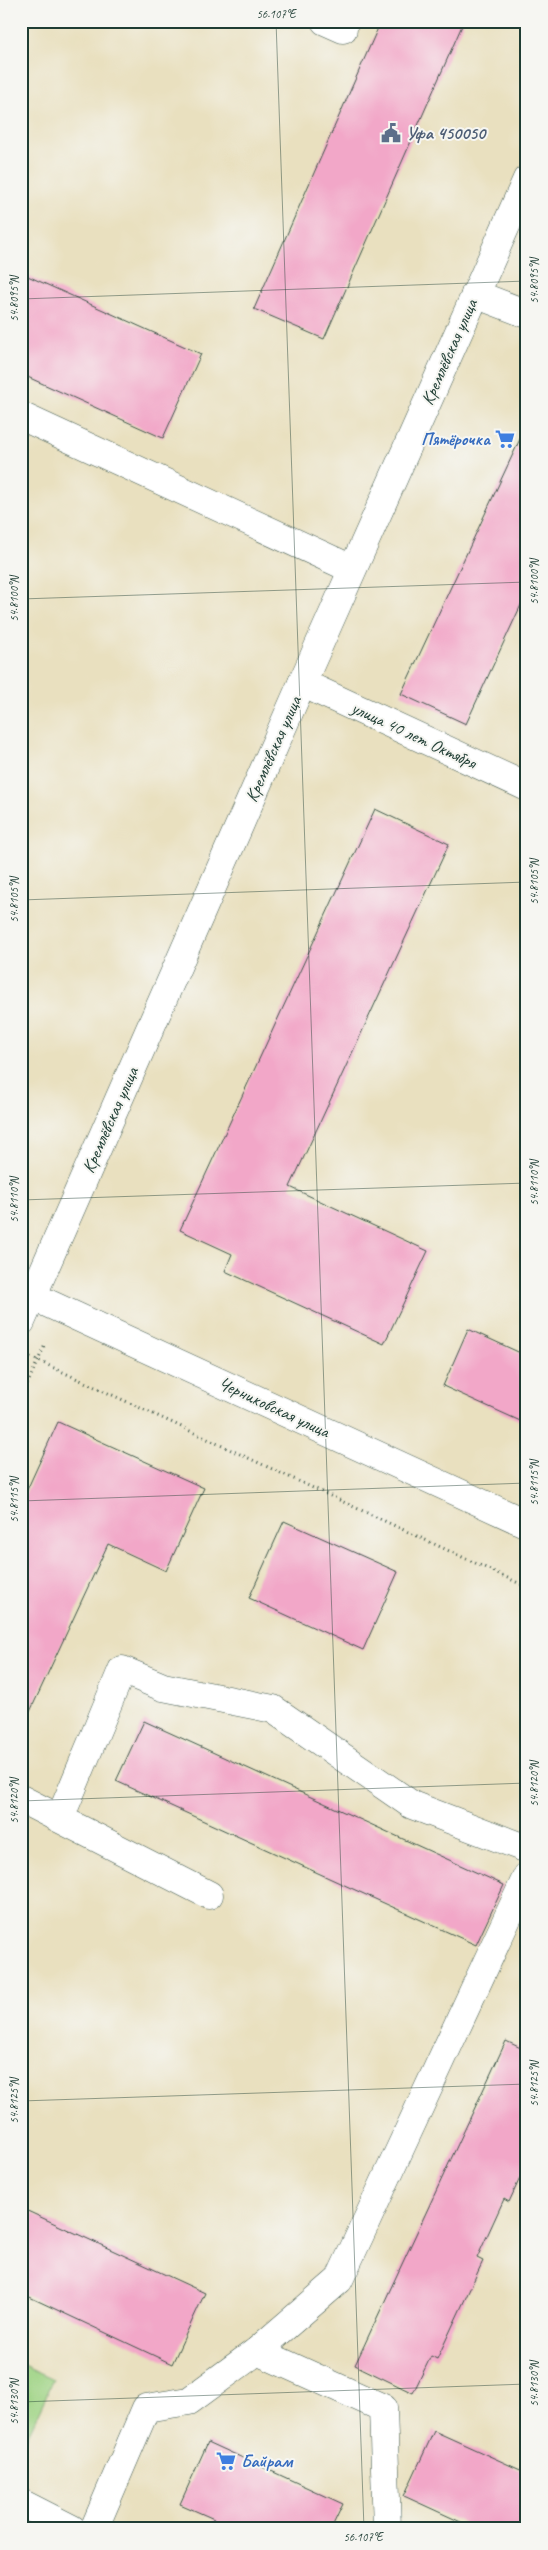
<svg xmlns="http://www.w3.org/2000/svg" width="548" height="2550" viewBox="0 0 548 2550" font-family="Caveat,sans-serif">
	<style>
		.green { fill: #9ed383; stroke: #5e885c }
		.building { fill: #f2a7c8 }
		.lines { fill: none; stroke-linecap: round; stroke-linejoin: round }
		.minor-casing { stroke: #3d5549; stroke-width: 29 }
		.path { stroke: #3d5549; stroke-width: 3; stroke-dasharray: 1 4; stroke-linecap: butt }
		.minor { stroke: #fff; stroke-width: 28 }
		.ticks { fill: none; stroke: #1f3d34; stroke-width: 1; stroke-opacity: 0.45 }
		.labels { text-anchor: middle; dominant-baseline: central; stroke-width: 4; stroke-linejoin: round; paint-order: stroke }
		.service-label { font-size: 18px; font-weight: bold; fill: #4e5e75; stroke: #f6f6f2; text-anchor: start }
		.street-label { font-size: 18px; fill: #1f3d34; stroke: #f6f6f2 }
		.shop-label { font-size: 18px; font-weight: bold; fill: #366cbe; stroke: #f6f6f2; text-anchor: end }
		.neatline { fill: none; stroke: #1f3d34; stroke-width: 2 }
		.ticks-label { font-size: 12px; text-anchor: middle; fill: #1f3d34 }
	</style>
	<rect width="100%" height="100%" fill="#f6f6f2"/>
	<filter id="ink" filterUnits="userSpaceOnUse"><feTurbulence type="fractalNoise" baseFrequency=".02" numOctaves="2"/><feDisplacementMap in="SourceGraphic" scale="10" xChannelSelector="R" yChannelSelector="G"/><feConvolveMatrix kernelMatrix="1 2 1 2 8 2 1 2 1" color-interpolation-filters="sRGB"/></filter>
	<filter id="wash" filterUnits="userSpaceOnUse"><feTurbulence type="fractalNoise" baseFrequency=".0096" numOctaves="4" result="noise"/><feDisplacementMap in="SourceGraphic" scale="20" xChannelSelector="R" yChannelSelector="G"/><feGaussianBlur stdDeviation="1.12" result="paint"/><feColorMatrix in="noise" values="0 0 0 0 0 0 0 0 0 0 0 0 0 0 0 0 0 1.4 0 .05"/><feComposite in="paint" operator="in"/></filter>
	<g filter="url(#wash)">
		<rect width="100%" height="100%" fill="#e9e0bf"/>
		<path class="green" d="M21 2364 54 2379 21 2450Z"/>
		<g id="blocks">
			<g class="building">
				<path d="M381 21H464L324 339 254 309Z"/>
				<path d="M21 273 201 354 163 438 21 374Z"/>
				<path d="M527 424V592L466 724 401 694Z"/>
				<path d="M375 809 449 844 290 1187 428 1251 384 1344 225 1271 232 1254 180 1230Z"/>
				<path d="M468 1329 527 1356V1424L443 1386Z"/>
				<path d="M58 1422 204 1488 166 1571 108 1544 21 1731V1503Z"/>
				<path d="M284 1521 398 1572 363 1650 249 1598Z"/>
				<path d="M144 1721 504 1885 476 1945 116 1781Z"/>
				<path d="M506 2041 527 2051V2163L509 2202 504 2199 477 2258 483 2261 437 2359 431 2356 413 2393 355 2365Z"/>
				<path d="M21 2208 205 2293 172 2364 21 2293Z"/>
				<path d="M434 2431 527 2473V2529H476L404 2496Z"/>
				<path d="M208 2442 343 2504 331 2529H210L214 2519 180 2504Z"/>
			</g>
		</g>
	</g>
	<g filter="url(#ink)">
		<use href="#blocks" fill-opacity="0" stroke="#3d5549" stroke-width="1"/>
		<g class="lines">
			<defs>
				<g id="minor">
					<path d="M325 21 343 29"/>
					<path d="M475 294 527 314"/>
					<path d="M21 416 352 569"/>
					<path d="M302 683 527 787"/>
					<path d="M21 1291 527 1524"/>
					<path d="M21 1322 302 683 527 179"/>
					<path d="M21 1799 209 1895"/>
					<path d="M60 1818 122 1670 163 1687 273 1709 412 1805 527 1849"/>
					<path d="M257 2351 383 2408 387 2529"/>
					<path d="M21 2503 72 2529"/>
					<path d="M94 2529 146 2408 189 2401 257 2351 339 2280 527 1876"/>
				</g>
			</defs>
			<use href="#minor" class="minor-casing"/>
			<g class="path">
				<path d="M26 1355 527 1587"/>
				<path d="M21 1398 45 1345"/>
			</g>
			<use href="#minor" class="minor"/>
		</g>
	</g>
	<path class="ticks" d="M276 21 364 2529M21 299 527 281M21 599 527 582M21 900 527 882M21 1200 527 1183M21 1501 527 1483M21 1801 527 1783M21 2101 527 2084M21 2402 527 2384"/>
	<defs>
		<symbol id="civic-bare" viewBox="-9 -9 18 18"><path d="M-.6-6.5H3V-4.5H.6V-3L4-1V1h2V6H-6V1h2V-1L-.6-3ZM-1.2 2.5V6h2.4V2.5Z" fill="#5c6f8a" stroke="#f6f6f2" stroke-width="2.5" paint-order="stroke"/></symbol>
		<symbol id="supermarket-bare" viewBox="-9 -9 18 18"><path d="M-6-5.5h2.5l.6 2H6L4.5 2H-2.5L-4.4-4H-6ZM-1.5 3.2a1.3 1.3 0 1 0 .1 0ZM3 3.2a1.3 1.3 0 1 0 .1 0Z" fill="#3f7fe0" stroke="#f6f6f2" stroke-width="2.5" paint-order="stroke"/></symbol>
	</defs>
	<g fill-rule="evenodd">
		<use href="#civic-bare" x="377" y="119" width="28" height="28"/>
		<use href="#supermarket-bare" x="491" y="425" width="28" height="28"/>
		<use href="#supermarket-bare" x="212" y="2447" width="28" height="28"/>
	</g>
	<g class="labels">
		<g class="service-label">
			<text x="406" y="133">Уфа 450050</text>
		</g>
		<g class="street-label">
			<text transform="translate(449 352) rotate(-66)">Кремлёвская улица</text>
			<text transform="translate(414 735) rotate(25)">улица 40 лет Октября</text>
			<text transform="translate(273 749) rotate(-66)">Кремлёвская улица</text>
			<text transform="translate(110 1120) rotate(-66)">Кремлёвская улица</text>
			<text transform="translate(274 1407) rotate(25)">Черниковская улица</text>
		</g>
		<g class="shop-label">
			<text x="490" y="439">Пятёрочка</text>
			<text x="241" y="2461" text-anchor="start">Байрам</text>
		</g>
	</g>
	<rect width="548" height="2550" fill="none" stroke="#f6f6f2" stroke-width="55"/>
	<rect x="28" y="28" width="492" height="2494" class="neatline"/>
	<g class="ticks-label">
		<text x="276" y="18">56.107°E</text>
		<text transform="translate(534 281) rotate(-90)" y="4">54.8095°N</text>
		<text transform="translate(14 299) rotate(-90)" y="4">54.8095°N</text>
		<text transform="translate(534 582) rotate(-90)" y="4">54.8100°N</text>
		<text transform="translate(14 599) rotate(-90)" y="4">54.8100°N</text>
		<text transform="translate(534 882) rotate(-90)" y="4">54.8105°N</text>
		<text transform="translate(14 900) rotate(-90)" y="4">54.8105°N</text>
		<text transform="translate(534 1183) rotate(-90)" y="4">54.8110°N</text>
		<text transform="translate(14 1200) rotate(-90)" y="4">54.8110°N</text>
		<text transform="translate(534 1483) rotate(-90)" y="4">54.8115°N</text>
		<text transform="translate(14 1500) rotate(-90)" y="4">54.8115°N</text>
		<text transform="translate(534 1784) rotate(-90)" y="4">54.8120°N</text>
		<text transform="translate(14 1801) rotate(-90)" y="4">54.8120°N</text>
		<text transform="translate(534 2084) rotate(-90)" y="4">54.8125°N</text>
		<text transform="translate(14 2101) rotate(-90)" y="4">54.8125°N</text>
		<text transform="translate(534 2384) rotate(-90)" y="4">54.8130°N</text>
		<text transform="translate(14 2402) rotate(-90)" y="4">54.8130°N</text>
		<text x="363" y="2541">56.107°E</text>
	</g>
</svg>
